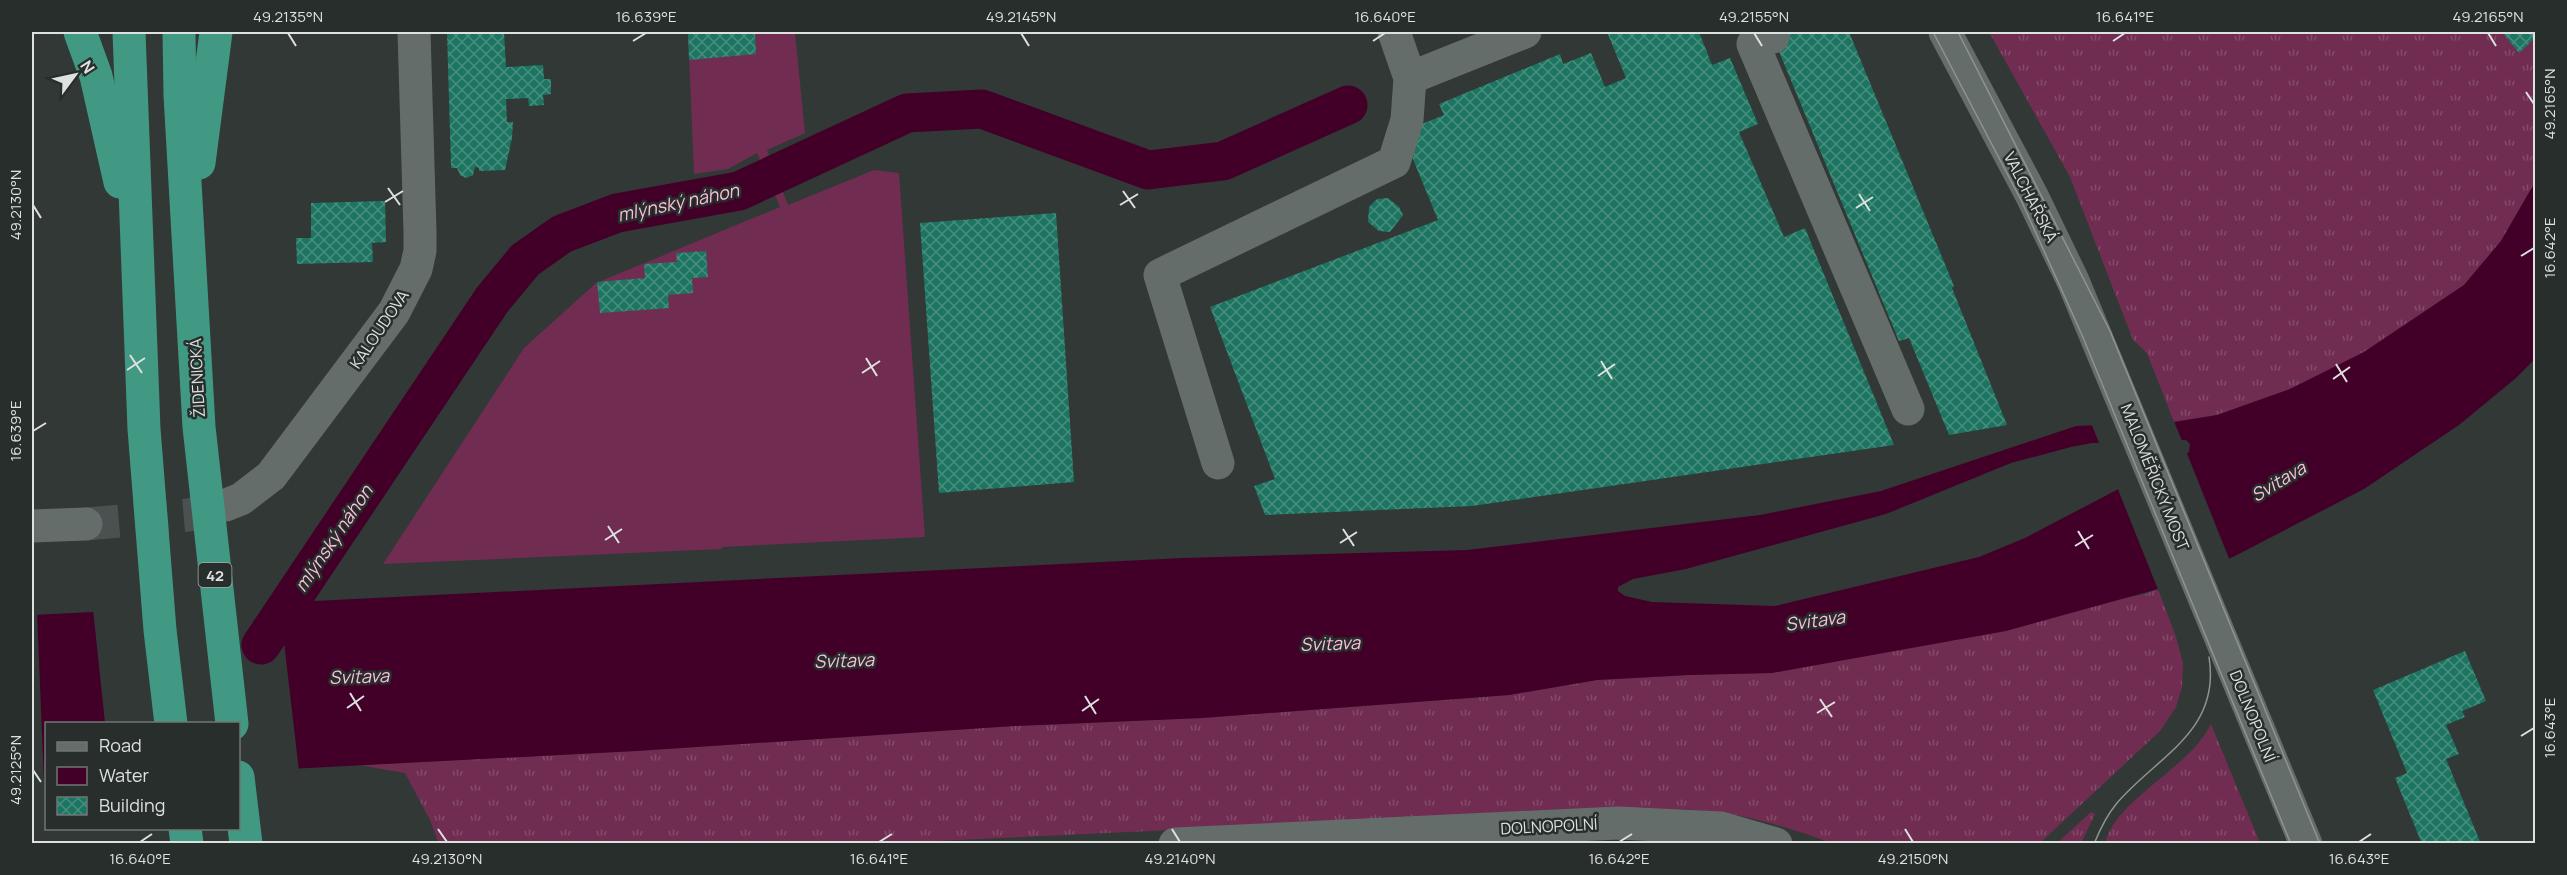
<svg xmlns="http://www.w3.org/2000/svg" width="2567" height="875" viewBox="0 0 2567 875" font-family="Manrope,sans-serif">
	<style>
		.grass { fill: url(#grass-tufts) }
		.garden { fill: #702d51 }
		.water { fill: #420029; fill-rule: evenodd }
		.pier { fill: #313836 }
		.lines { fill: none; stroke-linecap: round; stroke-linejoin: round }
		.canal { stroke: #420029; stroke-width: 39 }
		.building { fill: url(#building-cross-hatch) }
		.minor-tunnel { stroke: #4b5150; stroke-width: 33; stroke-dasharray: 33 16; stroke-linecap: butt }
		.minor { stroke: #656d6a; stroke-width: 33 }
		.highway { stroke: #429983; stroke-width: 33 }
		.tram { stroke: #8e9492; stroke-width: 1.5 }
		.ticks { fill: none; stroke: #dde1e0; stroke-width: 2 }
		.labels { text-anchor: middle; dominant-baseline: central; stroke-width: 5; stroke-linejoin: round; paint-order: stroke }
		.shield { fill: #272e2c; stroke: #a6abaa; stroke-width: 1.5 }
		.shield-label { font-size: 15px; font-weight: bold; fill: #dde1e0 }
		.street-label { font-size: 16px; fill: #dde1e0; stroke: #272e2c }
		.water-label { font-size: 18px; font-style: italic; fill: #febedb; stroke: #272e2c }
		.neatline { fill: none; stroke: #dde1e0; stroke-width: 2 }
		.ticks-label { font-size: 15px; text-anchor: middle; fill: #dde1e0 }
	</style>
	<defs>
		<pattern id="grass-tufts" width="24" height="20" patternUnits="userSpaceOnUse" patternTransform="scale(1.5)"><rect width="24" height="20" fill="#702d51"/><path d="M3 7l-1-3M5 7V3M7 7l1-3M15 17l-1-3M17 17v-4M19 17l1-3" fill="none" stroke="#844b6a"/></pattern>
		<pattern id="building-cross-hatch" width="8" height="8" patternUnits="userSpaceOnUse" patternTransform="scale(1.5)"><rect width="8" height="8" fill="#1d7460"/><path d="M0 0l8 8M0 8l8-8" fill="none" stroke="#488e7e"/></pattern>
	</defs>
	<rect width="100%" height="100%" fill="#313836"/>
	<g class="grass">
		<path d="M1989 32H2502L2519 52 2535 37V182L2501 241 2464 285 2364 352 2290 389 2217 415 2174 422 2147 353 2133 340 2070 177Z"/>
		<path d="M2158 589 2176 637 2183 663 2182 687 2176 707 2160 731 2040 843H1831C1797 830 1760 819 1724 813 1680 807 1635 809 1591 810L895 843 439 844 430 820 405 773 359 765 636 751 1014 726 1202 718 1509 695 1597 680 1689 675 1772 673 2145 594Z"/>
		<path d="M2211 724 2260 843H2105C2116 799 2190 768 2211 724Z"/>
		<path d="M2091 812 2095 814 2081 843H2057Z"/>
	</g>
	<path class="garden" d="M688 32H795L805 133 767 150 788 205 874 170 899 173 925 537 722 547V549L383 564 524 348 596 283 780 207 757 153 728 169 694 174Z"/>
	<path class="water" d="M2535 182V359L2516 378 2459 425 2364 489 2235 556 2158 589 2006 631 1772 673 1689 675 1597 680 1509 695 1202 718 1014 726 636 751 289 769 238 724H46V779H32V615L1183 558 1467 550 1760 515 1881 491 2076 426 2174 422 2217 415 2290 389 2364 352 2464 285 2501 241ZM2186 440 2190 444 2189 452 2025 538 1979 557 1775 606 1652 602 1625 596 1618 591V587L1633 579 1686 569 1886 514 2011 463 2071 447 2092 443Z"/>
	<g class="pier">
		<path d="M2173 419 2183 443 2100 445 2091 423Z"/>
		<path d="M2186 451 2230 561 2159 592 2117 487Z"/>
		<path d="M279 599 299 771 238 774V724L105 723 93 609Z"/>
		<path d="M32 612H37L44 782H32Z"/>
	</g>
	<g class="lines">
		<path class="canal" d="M261 645 492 300 525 260 562 234 617 213 739 191 907 113 982 109 1148 170 1223 161 1348 105"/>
	</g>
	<g class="building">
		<path d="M447 32H504L506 67 543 65 544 79H551V94L543 95 544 105 529 106 528 98 506 99 507 122H513L512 138 505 170 479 171V168L475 167 473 175 466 178 460 175 457 168H451Z"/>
		<path d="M688 32H755L756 54 689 60Z"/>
		<path d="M1607 32H1699L1712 65 1730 58 1758 124 1739 132 1784 237 1805 228 1894 445 1472 506 1265 515 1254 486 1275 479 1210 307 1438 220 1408 147 1417 126 1444 115 1439 104 1560 54 1563 64 1591 53 1605 87 1626 78Z"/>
		<path d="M1771 32H1849L1954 286 1952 288 2007 425 1949 435 1909 338 1899 341Z"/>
		<path d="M2502 32H2536V37L2519 53Z"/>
		<path d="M1388 198 1399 207 1403 215 1390 232 1379 231 1368 222 1369 207 1377 199Z"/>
		<path d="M385 201 386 242 372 243 373 262 297 264 296 238H311V203Z"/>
		<path d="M1056 213 1074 482 939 493 920 223Z"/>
		<path d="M706 251 708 277 692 278 693 293 668 295 669 308 600 313 597 282 645 278 644 264 677 262 676 253Z"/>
		<path d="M2465 651 2486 701 2462 711 2465 717 2446 725 2459 754 2446 759 2481 844H2422L2395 778 2407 773 2373 690Z"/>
	</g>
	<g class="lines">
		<path class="minor-tunnel" d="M86 524 189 515 226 505"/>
		<g class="minor">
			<path d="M1945 32 2032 196 2073 281 2306 844"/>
			<path d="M1773 37 1753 44 1908 409"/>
			<path d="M1410 78 1525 32"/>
			<path d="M1218 463 1160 275 1394 162 1407 120 1410 78 1394 32"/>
			<path d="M226 505 241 499 271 476 394 312 416 269 420 251V232L414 32"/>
			<path d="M32 526 86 524"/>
			<path d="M1175 844 1618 823 1721 828 1776 844"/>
		</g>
		<g class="highway">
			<path d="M80 32 96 76 120 182"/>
			<path d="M129 32 144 429 160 630 171 724"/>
			<path d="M179 32 180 95 199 427 232 724"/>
			<path d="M199 163 216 32"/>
			<path d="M238 777 246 844"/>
			<path d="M185 828 187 844"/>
		</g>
		<g class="tram">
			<path d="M1933 32 2021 200 2082 335 2291 844"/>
			<path d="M1958 32 2110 331 2320 844"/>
			<path d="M2094 844C2100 829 2107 815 2117 803 2157 756 2221 732 2209 657"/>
		</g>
	</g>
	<path class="ticks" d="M288 33 296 46M1021 33 1029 46M1754 33 1762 46M2488 33 2496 46M633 41 646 33M1373 41 1385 33M2113 41 2125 33M2526 92 2534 104M388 188 400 205M1123 191 1135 208M1859 194 1870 211M385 202 403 191M33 205 41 218M1120 205 1138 194M1856 208 1873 197M2521 256 2534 248M130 355 142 373M866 358 877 376M1601 361 1612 379M2336 364 2347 382M127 370 145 358M862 373 880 361M1598 376 1615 364M2333 379 2350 367M33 431 46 423M608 526 619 543M1343 529 1354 546M2078 531 2089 549M605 540 622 529M1340 543 1357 532M2075 546 2093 535M350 693 361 711M1085 696 1096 714M1820 699 1832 717M347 708 364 696M1082 711 1099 699M1817 713 1835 702M2521 736 2534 728M33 770 41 782M438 829 447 842M1172 829 1180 842M1905 829 1913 842M140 842 152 834M879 842 892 834M1619 842 1632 834M2359 842 2371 834"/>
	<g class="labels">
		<rect class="shield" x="198.5" y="563" width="33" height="24" rx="4.5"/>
		<g class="shield-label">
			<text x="215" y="575">42</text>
		</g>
		<g class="street-label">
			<text transform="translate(2031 197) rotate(63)">VALCHAŘSKÁ</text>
			<text transform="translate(379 329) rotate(-56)">KALOUDOVA</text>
			<text transform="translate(197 378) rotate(-93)">ŽIDENICKÁ</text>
			<text transform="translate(2155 477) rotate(68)">MALOMĚŘICKÝ MOST</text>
			<text transform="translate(2253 716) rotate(68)">DOLNOPOLNÍ</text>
			<text transform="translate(1549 826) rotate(-3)">DOLNOPOLNÍ</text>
		</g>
		<g class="water-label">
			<text transform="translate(678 202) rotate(-12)">mlýnský náhon</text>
			<text transform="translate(2278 481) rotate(-31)">Svitava</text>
			<text transform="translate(333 538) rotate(-56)">mlýnský náhon</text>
			<text transform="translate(1815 620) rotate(-8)">Svitava</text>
			<text transform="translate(1330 643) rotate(-2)">Svitava</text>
			<text transform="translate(844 660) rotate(-2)">Svitava</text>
			<text transform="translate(359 676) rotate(-2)">Svitava</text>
		</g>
	</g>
	<rect width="2567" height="875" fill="none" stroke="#272e2c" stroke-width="66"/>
	<rect x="45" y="722" width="195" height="108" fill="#272e2c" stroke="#707674" stroke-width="1.5"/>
	<rect x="57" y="742" width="30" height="9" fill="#656d6a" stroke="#707674" stroke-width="1.5"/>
	<text x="99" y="752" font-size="18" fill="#dde1e0">Road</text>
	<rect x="57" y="767" width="30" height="18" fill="#420029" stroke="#707674" stroke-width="1.5"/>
	<text x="99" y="782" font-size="18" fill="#dde1e0">Water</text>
	<rect x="57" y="797" width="30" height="18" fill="url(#building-cross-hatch)" stroke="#707674" stroke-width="1.5"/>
	<text x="99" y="812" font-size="18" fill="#dde1e0">Building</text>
	<g transform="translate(75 75) rotate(57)" stroke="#272e2c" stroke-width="4.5" paint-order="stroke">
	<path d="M0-4.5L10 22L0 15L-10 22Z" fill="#dde1e0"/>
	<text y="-9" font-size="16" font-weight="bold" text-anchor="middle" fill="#dde1e0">N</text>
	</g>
	<rect x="33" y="33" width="2501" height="809" class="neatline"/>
	<g class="ticks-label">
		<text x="288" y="22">49.2135°N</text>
		<text x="646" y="22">16.639°E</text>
		<text x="1021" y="22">49.2145°N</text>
		<text x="1385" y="22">16.640°E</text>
		<text x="1754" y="22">49.2155°N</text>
		<text x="2125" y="22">16.641°E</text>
		<text x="2488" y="22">49.2165°N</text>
		<text transform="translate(2550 104) rotate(-90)" y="5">49.2165°N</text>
		<text transform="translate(16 205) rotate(-90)" y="5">49.2130°N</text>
		<text transform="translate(2550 248) rotate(-90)" y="5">16.642°E</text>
		<text transform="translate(16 431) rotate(-90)" y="5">16.639°E</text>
		<text transform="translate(2550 728) rotate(-90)" y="5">16.643°E</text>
		<text transform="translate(16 770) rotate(-90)" y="5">49.2125°N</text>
		<text x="140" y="864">16.640°E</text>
		<text x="447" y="864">49.2130°N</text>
		<text x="879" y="864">16.641°E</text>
		<text x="1180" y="864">49.2140°N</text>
		<text x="1619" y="864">16.642°E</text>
		<text x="1913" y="864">49.2150°N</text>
		<text x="2359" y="864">16.643°E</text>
	</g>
</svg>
